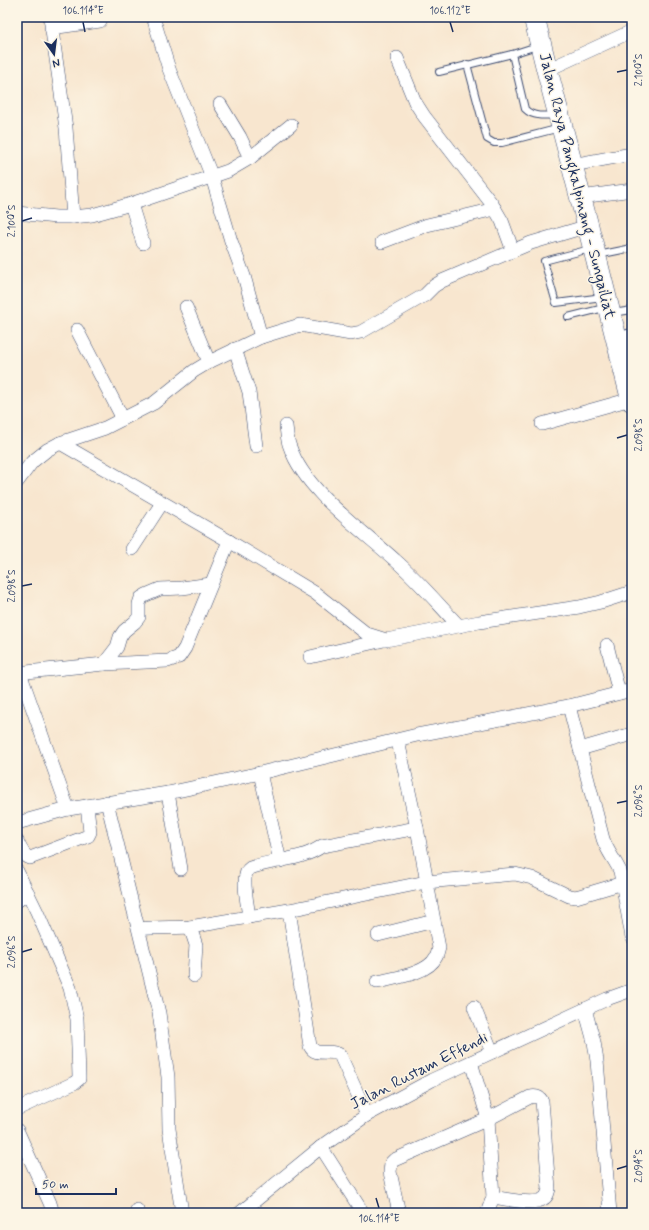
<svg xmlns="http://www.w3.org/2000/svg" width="649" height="1230" viewBox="0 0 649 1230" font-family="Mynerve,sans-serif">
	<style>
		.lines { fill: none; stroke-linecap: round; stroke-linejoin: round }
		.service-casing { stroke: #3c4a6f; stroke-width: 8 }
		.minor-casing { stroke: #3c4a6f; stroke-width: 14 }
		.tertiary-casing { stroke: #3c4a6f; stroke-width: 18 }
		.trunk-casing { stroke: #3c4a6f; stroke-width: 22 }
		.service { stroke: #fff; stroke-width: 6 }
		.minor { stroke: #fff; stroke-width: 13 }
		.tertiary { stroke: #fff; stroke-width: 16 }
		.trunk { stroke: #fff; stroke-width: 21 }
		.ticks { fill: none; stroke: #1b2f5e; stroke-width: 1.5 }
		.labels { text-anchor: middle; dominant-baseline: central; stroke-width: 3; stroke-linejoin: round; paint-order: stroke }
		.street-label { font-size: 16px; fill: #1b2f5e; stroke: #fcf5e5 }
		.neatline { fill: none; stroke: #1b2f5e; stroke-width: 1.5 }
		.ticks-label { font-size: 10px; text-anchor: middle; fill: #1b2f5e }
	</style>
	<rect width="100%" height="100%" fill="#fcf5e5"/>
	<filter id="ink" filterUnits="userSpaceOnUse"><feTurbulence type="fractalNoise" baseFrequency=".025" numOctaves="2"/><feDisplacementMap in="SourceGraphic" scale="8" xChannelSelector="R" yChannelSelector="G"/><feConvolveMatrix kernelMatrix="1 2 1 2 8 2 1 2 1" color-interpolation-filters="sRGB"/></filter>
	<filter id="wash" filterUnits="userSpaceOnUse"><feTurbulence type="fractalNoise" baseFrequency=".012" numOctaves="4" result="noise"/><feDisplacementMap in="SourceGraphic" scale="16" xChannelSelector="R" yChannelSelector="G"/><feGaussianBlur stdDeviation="0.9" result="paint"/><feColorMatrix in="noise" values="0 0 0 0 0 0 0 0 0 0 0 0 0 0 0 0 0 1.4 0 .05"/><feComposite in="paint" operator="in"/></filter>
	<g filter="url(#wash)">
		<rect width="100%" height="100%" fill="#f8e6cf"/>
	</g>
	<g filter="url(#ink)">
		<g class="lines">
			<defs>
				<g id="service">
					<path d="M537 46 512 54 525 109C533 117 544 116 555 115"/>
					<path d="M467 64 487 139 494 143H502L560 128"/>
					<path d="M439 72 512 54"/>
					<path d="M590 249 544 261 556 303 603 297"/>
					<path d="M598 255 632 248"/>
					<path d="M613 313 632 310"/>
					<path d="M568 317 604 308"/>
				</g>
				<g id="minor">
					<path d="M50 17 66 128 73 217"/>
					<path d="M153 17 169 69 212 177 231 241 244 276 261 337"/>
					<path d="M51 28 100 21"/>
					<path d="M397 58 415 102 424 116 492 204 502 221 513 251"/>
					<path d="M547 70 632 31"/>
					<path d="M220 104 240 137 250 158"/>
					<path d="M572 165 632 154"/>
					<path d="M581 197 632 190"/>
					<path d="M131 204 143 243"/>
					<path d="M17 213 56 217H73L92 215 131 204 228 171 250 158 291 125"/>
					<path d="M382 242 427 225 495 209"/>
					<path d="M186 307 209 362"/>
					<path d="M77 330 123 419"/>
					<path d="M235 349 249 392 256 446"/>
					<path d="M542 424 631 399"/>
					<path d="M286 426C287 433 287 440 290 447 305 491 361 529 395 560 418 580 438 604 459 626"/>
					<path d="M60 443 229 541 315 593 367 634 386 640 479 622 579 607 601 602 632 592"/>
					<path d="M17 482 32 462 47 450 60 443 105 428 154 403 194 371 209 362 261 337 300 325 351 334 361 332 425 295 434 286 442 281 531 243 588 226"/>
					<path d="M132 549 162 503"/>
					<path d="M607 645 619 693"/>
					<path d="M310 657 384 640"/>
					<path d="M104 664 117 647 120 637 124 631 135 622 139 617V604L141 598 146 595 160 589 182 588 211 584"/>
					<path d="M17 673 104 664 168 661 179 657 185 648 229 541"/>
					<path d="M20 673 68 809"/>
					<path d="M569 706 603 839C607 851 615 860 620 871L632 937"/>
					<path d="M580 749 632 734"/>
					<path d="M260 773 280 861"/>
					<path d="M168 793 181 869"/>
					<path d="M107 802 159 1013 168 1077 169 1129 182 1213"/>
					<path d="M17 823 68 809 168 793 260 773 417 735 569 706 632 690"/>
					<path d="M17 841C20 847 23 856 30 858L88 836 90 832 87 806"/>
					<path d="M17 871 37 912 70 988 77 1019 79 1076V1079L74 1083 17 1109"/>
					<path d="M17 901 28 893"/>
					<path d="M289 910 310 1046C316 1058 330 1048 340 1055L367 1115"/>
					<path d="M249 917C248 906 240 874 250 868 273 859 301 861 322 846L417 828"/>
					<path d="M190 927 196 945 194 976"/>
					<path d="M139 929C156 927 173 928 190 927L289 910 426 882 515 874 532 878 569 896 576 897 623 883"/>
					<path d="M378 935 434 921"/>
					<path d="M377 982C394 978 428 974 436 957 438 954 438 950 439 948L417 828 398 741"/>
					<path d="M474 1007 492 1052"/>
					<path d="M585 1009 594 1042 597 1061 610 1213"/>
					<path d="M471 1062 488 1119 493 1197 487 1213"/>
					<path d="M17 1130 50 1203 53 1213"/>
					<path d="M321 1147 363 1213"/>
					<path d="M137 1210 138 1213"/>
					<path d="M240 1213 321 1147 367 1115 432 1080 607 999 632 990"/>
					<path d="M399 1213 390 1172 391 1163 394 1160 488 1119 530 1097C535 1096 539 1096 542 1101L549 1189C548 1193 547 1197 543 1199 534 1205 504 1199 493 1197"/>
				</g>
				<path id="tertiary" d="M616 341 632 337"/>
				<path id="trunk" d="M534 17 547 70 588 226 632 401"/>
			</defs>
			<use href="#service" class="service-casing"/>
			<use href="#minor" class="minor-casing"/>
			<use href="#tertiary" class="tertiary-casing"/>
			<use href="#trunk" class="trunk-casing"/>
			<use href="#service" class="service"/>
			<use href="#minor" class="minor"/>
			<use href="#tertiary" class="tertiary"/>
			<use href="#trunk" class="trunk"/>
		</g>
	</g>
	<path class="ticks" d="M83 22 85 32M450 22 453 32M617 72 627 70M22 221 32 218M617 438 627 435M22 586 32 584M617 803 627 801M22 952 32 949M617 1169 627 1166M376 1198 379 1208"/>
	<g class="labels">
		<g class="street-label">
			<text transform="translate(577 186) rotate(76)">Jalan Raya Pangkalpinang - Sungailiat</text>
			<text transform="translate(419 1071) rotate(-27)">Jalan Rustam Effendi</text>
		</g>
	</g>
	<rect width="649" height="1230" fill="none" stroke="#fcf5e5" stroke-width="44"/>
	<g transform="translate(54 54) rotate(166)" stroke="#fcf5e5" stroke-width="3" paint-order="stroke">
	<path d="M0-3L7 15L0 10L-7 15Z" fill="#1b2f5e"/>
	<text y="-6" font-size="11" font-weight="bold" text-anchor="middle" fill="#1b2f5e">N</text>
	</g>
	<path d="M36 1188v6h80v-6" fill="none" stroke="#1b2f5e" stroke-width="2"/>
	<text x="42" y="1188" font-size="12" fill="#1b2f5e" stroke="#fcf5e5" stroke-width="3" paint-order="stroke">50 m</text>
	<rect x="22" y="22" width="605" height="1186" class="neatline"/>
	<g class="ticks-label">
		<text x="83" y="14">106.114°E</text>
		<text x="450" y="14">106.112°E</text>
		<text transform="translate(638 70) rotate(-90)" y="4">2.100°S</text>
		<text transform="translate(11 221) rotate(-90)" y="4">2.100°S</text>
		<text transform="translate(638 435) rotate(-90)" y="4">2.098°S</text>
		<text transform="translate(11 586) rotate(-90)" y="4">2.098°S</text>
		<text transform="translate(638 801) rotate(-90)" y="4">2.096°S</text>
		<text transform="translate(11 952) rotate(-90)" y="4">2.096°S</text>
		<text transform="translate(638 1166) rotate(-90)" y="4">2.094°S</text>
		<text x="379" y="1222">106.114°E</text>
	</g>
</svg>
